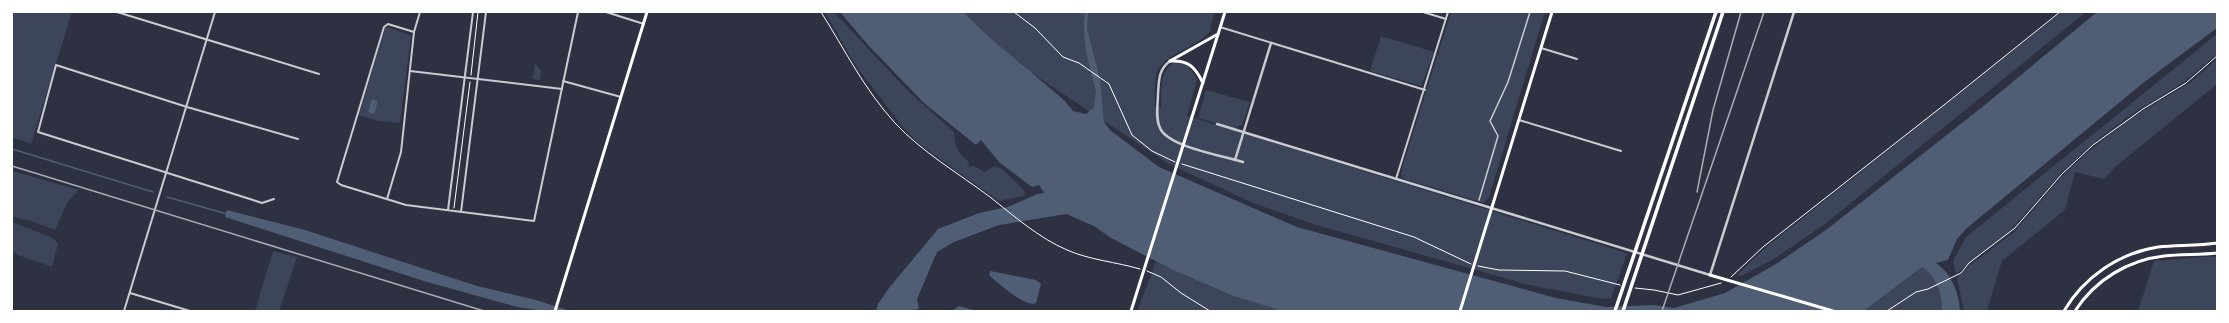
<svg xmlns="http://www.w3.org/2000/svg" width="2229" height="323" viewBox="0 0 2229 323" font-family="'Fira Sans Condensed',sans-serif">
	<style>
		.green { fill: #3c4559 }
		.water { fill: #4f5d75 }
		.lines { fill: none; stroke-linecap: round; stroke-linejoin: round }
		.stream { stroke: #4f5d75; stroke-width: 1.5 }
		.path { stroke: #fff; stroke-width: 1 }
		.pedestrian { stroke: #caccd0; stroke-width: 1.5 }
		.minor { stroke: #caccd0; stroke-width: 2 }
		.tertiary { stroke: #caccd0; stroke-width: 2.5 }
		.secondary { stroke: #fff; stroke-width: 3 }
		.primary { stroke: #fff; stroke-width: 3.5 }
		.rail { stroke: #abadb3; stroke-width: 1.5 }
	</style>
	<rect width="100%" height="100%" fill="#2d3142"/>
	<g class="green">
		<path d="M12 12H72L31 144 12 137Z"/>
		<path d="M825 12 835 13 907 90 954 132C955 146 957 152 968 161L969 165 966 167 974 166 985 172 994 166 1002 169 1023 189 1025 193 1023 196 999 201 936 156 917 142 902 126 856 66Z"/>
		<path d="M840 12H1215L1210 28 1212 29C1199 48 1161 53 1156 75 1154 85 1155 96 1155 106L1161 108C1162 92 1158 69 1176 62L1189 66 1197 80 1187 116 1627 253 1611 299 1597 298 1529 285 1313 224 1253 203 1169 164 1027 70Z"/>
		<path d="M1451 12H1545L1489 197 1484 203 1404 179 1401 175 1402 168Z"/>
		<path d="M2062 12H2086L1825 224 1774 259 1741 276 1737 275 1765 248Z"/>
		<path d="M388 27 411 36 400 123 378 121 359 115 385 29Z"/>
		<path d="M2217 34V54L2184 82 2132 114 2099 138 2063 171 2008 233 1956 274 1953 261 1966 237Z"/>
		<path d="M1381 36 1434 52 1421 86 1370 71Z"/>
		<path d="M2217 59V84L2115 167 2104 179 2075 172 2065 210 2002 261 1987 311H1964L1957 278 1970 265 2014 232 2064 174 2088 152 2128 120 2191 82Z"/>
		<path d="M535 63 541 70 540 80 533 79Z"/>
		<path d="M1206 90 1250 102 1242 125 1237 127 1236 129 1198 118Z"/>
		<path d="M12 171 79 190 68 201 55 230 31 221 13 217 12 219Z"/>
		<path d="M12 222 53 238 58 244 52 267 18 255 12 250Z"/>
		<path d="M273 251 297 257 279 311H255Z"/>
		<path d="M2217 256V311H2138L2154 261Z"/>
		<path d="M1156 262 1216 289 1282 311H1137Z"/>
		<path d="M1922 267C1934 274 1945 297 1941 311H1864Z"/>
	</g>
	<g class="water">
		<path d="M840 12H963L990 38 1064 100 1073 111 1086 114 1094 107 1096 91C1089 65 1081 39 1085 12H1088L1087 29 1100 79 1104 122 1110 130 1159 167 1297 227 1556 298 1606 307 1653 305 1674 308 1725 293 1776 264 1826 230 1986 104 2097 12H2217V28L2143 83 1967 228 1957 239 1948 260 1936 263C1951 273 1959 292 1960 311H1941C1945 297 1934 274 1922 267L1864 311H1282L1231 295 1173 270 1111 238 1094 226 1066 214 999 225 954 242 937 252 917 299 919 308 914 311C902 309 889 311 876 311L878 304 889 288 938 229 979 213 1008 207 1037 194 1044 193 1039 185 1032 187 999 162 981 140 976 145 925 104 868 45Z"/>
		<path d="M372 99 378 101 374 114 368 112Z"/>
		<path d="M227 210 305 230 477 286 536 300 570 311H543L517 307 427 282 225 217Z"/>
		<path d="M990 271 1036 280 1041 284 1036 303C1025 308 997 282 989 275Z"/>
		<path d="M959 306 976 311H952Z"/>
	</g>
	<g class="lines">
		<g class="stream">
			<path d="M12 149 153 192"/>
			<path d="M167 197 227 214"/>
		</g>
		<g class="path">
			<path d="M821 12C845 50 864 89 895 123 922 152 958 173 990 197 1014 216 1039 238 1067 250 1090 260 1116 262 1140 269"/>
			<path d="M1014 12 1035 28 1063 57 1079 63 1109 84 1132 135 1152 151 1175 162"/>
			<path d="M471 75 478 12"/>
			<path d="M1182 164 1414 237 1471 264"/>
			<path d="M454 208 470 82"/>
			<path d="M1478 266 1499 270 1565 271 1620 285"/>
			<path d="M1147 271 1161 277 1181 293 1210 311"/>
			<path d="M1731 277 1763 247 1944 105 2060 12"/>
			<path d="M1635 288 1654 290 1678 295 1721 283"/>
			<path d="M1887 311 1916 292 1928 289 1961 273 1969 263 2015 228 2062 174 2093 145 2143 109 2186 83 2217 56"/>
		</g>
		<path class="pedestrian" d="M1479 200 1498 136 1490 121 1508 82 1530 12"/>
		<g class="minor">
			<path d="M117 12 319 74"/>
			<path d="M606 12 644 24"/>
			<path d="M1423 12 1446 19"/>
			<path d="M1220 27 1425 90"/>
			<path d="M414 32 388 24 384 27 337 182 341 185 406 205 534 221 578 12"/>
			<path d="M1541 48 1577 59"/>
			<path d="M410 71 562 89"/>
			<path d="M563 81 621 97"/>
			<path d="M1519 120 1621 151"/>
			<path d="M1396 179 1448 12"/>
			<path d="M274 199 262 203 253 200 38 132 56 65 187 107 298 139"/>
			<path d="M387 199 401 152 414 32 420 12"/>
			<path d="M448 210 473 12"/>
			<path d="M461 212 486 12"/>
			<path d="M130 293 190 311"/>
			<path d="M124 311 215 12"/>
		</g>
		<g class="tertiary">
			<path d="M1170 61C1158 70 1159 81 1158 94 1158 105 1155 118 1160 128 1168 147 1224 156 1243 162"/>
			<path d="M1217 124 1710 275 1794 12"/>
			<path d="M1235 160 1271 43"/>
		</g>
		<g class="secondary">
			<path d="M1170 61 1218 34"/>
			<path d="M1170 61C1189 60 1195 67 1203 83"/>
			<path d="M1710 275 1833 311"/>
			<path d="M555 311 647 12"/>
			<path d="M1131 311 1225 12"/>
			<path d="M1460 311 1552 12"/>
			<path d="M2064 311C2084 277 2119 253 2158 247 2178 245 2198 246 2217 243"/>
			<path d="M2075 311C2095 280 2128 260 2164 256 2182 254 2200 255 2217 253"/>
		</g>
		<g class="primary">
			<path d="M1615 311 1716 12"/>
			<path d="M1623 311 1723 12"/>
		</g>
		<g class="rail">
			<path d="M12 166 484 311"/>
			<path d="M1697 192 1713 110 1741 12"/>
			<path d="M1662 311 1764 12"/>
		</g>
	</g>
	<rect width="2229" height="323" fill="none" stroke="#ffffff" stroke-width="26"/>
</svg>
